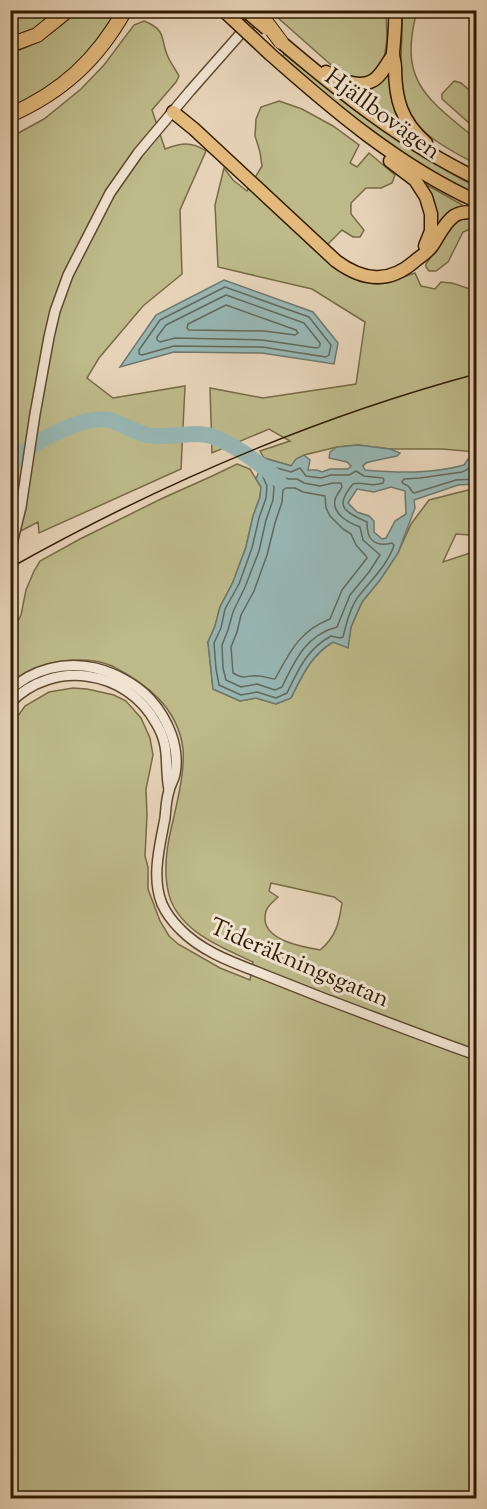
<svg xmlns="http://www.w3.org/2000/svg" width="487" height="1509" viewBox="0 0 487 1509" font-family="'Sorts Mill Goudy',serif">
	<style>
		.green { fill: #bdb989; stroke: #776a45; stroke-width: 1.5; fill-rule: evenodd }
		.water { fill: #97b6b3; stroke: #6e786c; stroke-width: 1.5; fill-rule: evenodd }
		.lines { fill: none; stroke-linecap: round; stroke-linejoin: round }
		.shore { stroke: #64685a; stroke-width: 1.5 }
		.river { stroke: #97b6b3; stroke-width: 16 }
		.minor-casing { stroke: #5e492e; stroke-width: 12 }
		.major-casing { stroke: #311b01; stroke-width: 15 }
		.highway-casing { stroke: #311b01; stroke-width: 16 }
		.minor { stroke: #efe2d0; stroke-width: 9 }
		.major { stroke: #e3b97c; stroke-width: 12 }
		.highway { stroke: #e3b97c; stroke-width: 14 }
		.tram { stroke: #311b01; stroke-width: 1.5 }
		.major-bridge-casing { stroke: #311b01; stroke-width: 15; stroke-linecap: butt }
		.highway-bridge-casing { stroke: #311b01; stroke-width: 16; stroke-linecap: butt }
		.major-bridge { stroke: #e3b97c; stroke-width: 12 }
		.highway-bridge { stroke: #e3b97c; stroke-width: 14 }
		.labels { text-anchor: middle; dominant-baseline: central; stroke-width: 6; stroke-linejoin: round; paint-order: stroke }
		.street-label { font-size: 24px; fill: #311b01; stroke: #efe2d0 }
	</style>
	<rect width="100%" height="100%" fill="#e6d2b7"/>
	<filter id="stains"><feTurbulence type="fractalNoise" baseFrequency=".00333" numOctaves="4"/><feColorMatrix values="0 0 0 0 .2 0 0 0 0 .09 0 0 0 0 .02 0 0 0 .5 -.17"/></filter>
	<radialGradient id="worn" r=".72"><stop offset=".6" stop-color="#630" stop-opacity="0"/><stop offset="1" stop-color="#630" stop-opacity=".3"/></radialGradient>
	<g class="green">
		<path d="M11 11H59L34 29 11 38Z"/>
		<path d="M78 11H116C97 42 76 70 44 90 33 97 22 102 11 108L10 53C37 46 58 29 78 11Z"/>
		<path d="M283 11H386L387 39 384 60 372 75 361 79 346 76 330 64 277 17Z"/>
		<path d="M402 11H417C398 81 426 98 476 139V164C448 149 412 132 402 98 401 93 402 86 401 80 400 57 403 34 402 11Z"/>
		<path d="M144 21C169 31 159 40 169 59 172 65 176 70 179 76L176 82 152 110 165 149C181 143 191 141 206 151L180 210 182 274 143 306 99 358 87 378 113 398 185 386 181 469 39 533 38 522 11 536V137L44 119 81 89 104 65 134 25Z"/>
		<path d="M284 54C346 102 407 151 476 187V195C426 171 377 138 334 102 317 87 300 72 282 57Z"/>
		<path d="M389 71 399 117 401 124 354 90Z"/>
		<path d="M454 81 461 83 476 96V106L473 110 476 113V129L442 99V94Z"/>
		<path d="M279 101 302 109 333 126 359 145 350 163 357 167 369 153 395 175 392 183 381 188H366L351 203V214L364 230 360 237H353L342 230 324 248 379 280H394L415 273 421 286 435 289 441 282 452 283 476 291V452L442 449H390L358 445 337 447 304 455 292 466 264 458 260 451 290 441 269 429 212 453 210 388 263 398 356 384 365 322 312 289 218 267 215 205 224 168 233 180 247 191 262 166 260 152 255 136 256 119 261 107Z"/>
		<path d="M425 185H427L466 207 442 221 437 226 425 187Z"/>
		<path d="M467 217 476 219V229H470L463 232 448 262 436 271H429L426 267V264C439 247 444 224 467 217Z"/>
		<path d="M237 464 250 469 261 487 260 497 253 516 246 547 233 582 220 607 215 626 208 642 213 689 240 701 256 698 276 704 291 698C302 676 311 655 333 642L348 647 351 627 362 602 380 580 398 553 411 524 429 500 476 488V538L470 535 456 534 443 562 476 551V1498H11L10 727 25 706 49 692 73 688 87 689 114 695 126 701 141 718 150 738 153 755 146 789 147 815 145 856 148 867V889L160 921 169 936 178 944 220 968 250 980 253 962C223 948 185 934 171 901 162 877 166 849 172 825 177 803 185 771 183 749 178 708 147 684 112 666 89 655 47 660 25 673 20 676 15 681 11 684V635L21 615 26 590 34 571 40 561 80 539 163 498 210 477ZM271 883 334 897 342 903C339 923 336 937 320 950 303 947 267 941 265 920 265 917 265 914 266 911 268 905 274 901 278 897L269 891Z"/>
	</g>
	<g class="water">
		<path d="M224 280 313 312 338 343 334 364 262 353 174 352 120 367 156 315Z"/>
		<path d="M358 445 390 449 400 453 397 456 373 461 366 463 363 466 365 470C398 473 431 474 464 465L468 459 476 456V484L458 485 414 500 415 508 398 553 380 580 362 602 351 627 348 648 333 642C311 655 302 676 291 698L276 704 256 698 240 701 213 689 208 642 215 626 220 607 233 582 246 547 253 516 260 497 261 487 256 479 264 458 291 466 296 459 304 455 310 460 308 470H317L322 472 330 469H348L351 466 347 462 329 458 330 452 337 447ZM391 487 405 491 406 514 395 521 386 538 382 539 374 532V521L369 516 357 512 348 503 357 489 374 492Z"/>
	</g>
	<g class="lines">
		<g class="shore">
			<path d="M225 287 309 317 331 345 329 355 326 357 262 347 174 346 142 355 139 354V350L160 320Z"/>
			<path d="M226 295 304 323 320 343V346L317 348 262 340 175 338 160 342 157 340V337L166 325Z"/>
			<path d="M226 305 296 330 298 333 295 335 264 331 189 330 187 328 188 324Z"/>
			<path d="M476 462C470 465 469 470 462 472L420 478 404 479 402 482C403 485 407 484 409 487 412 490 411 492 414 493L456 480 476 479"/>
			<path d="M270 466 291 472 300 468 306 476 321 478 331 475H349L356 471 364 476 383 478 384 480 383 483C370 488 364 481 353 484 334 506 344 512 367 522 367 525 367 528 368 532 370 544 382 546 392 543L394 545C388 565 370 581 358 597 350 608 346 624 343 637L340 638 331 636C307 649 298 670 287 693L276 698 257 692 241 695 219 685 216 669 214 643 221 628 225 609 239 584 252 548 259 518 266 498 267 486 263 477 267 468Z"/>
			<path d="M275 475 289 479H297L304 483 320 486 333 483H341L342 487C340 491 336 495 335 500 332 514 349 523 360 527L363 540 380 555 369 572 350 595 337 627C306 635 295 660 282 687L275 690 257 684 241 687 226 680 223 668 222 645 228 630 233 612 245 587 259 551 266 520 273 500 274 487 272 478Z"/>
			<path d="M286 488H295L303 492 325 496 326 508 330 516 343 529 351 534 356 545 366 556 367 558 342 590 330 619C299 631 290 652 275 679 270 679 265 676 259 676 246 674 246 681 233 673L231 647 237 632 241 615 254 591 267 555 275 523 282 502 283 490Z"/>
		</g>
		<path class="river" d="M10 465C28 444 81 415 109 420 122 423 134 432 147 435 163 438 183 434 198 434 223 434 259 463 278 479"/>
		<defs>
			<g id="minor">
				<path d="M10 552 21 507 35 414 49 337 55 311 68 275 110 193 138 153 190 91 257 15"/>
				<path d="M10 690C33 669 65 661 95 668 115 673 136 684 150 699 168 719 180 747 175 774 174 780 170 785 169 791 166 800 166 809 165 818 160 845 151 877 162 904 166 913 173 922 180 929 200 950 229 961 255 971 278 980 300 989 323 998 374 1017 425 1037 476 1055"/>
				<path d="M10 703C52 659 127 669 156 723 171 748 164 763 169 790"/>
			</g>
			<g id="major">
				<path d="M395 10C396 25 394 39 393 53 393 58 395 63 395 67 395 99 401 121 426 143"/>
				<path d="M281 42C341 93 405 144 476 178"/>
				<path d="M270 54C333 110 399 166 476 201"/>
				<path d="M326 72C339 79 357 89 372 81 381 77 387 63 393 55"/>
				<path d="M173 112 194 129 336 261C363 281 389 284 415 261 421 256 428 252 432 246 439 236 444 223 454 216 460 212 470 212 476 213"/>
				<path d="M390 161 415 180 426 197 431 214V231L425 246"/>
			</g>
			<g id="highway">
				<path d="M10 45 37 35 68 10"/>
				<path d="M10 115C62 92 97 60 125 10"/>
			</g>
		</defs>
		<use href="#minor" class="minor-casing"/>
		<use href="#major" class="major-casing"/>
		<use href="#highway" class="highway-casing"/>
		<use href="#minor" class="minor"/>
		<use href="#major" class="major"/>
		<use href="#highway" class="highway"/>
		<path class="tram" d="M10 568C158 485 313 418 476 374"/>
		<defs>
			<g id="major-bridge">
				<path d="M223 10 270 54"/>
				<path d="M245 10 267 29"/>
			</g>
			<path id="highway-bridge" d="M257 10 281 42"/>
		</defs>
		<use href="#major-bridge" class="major-bridge-casing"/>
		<use href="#highway-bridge" class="highway-bridge-casing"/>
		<use href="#major-bridge" class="major-bridge"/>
		<use href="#highway-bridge" class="highway-bridge"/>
	</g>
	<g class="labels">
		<g class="street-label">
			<text transform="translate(382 115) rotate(36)">Hjällbovägen</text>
			<text transform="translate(299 964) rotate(23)">Tideräkningsgatan</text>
		</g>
	</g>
	<rect width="487" height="1509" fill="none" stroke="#e6d2b7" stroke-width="36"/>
	<rect x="12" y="12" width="463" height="1485" fill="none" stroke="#311b01" stroke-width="3"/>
	<rect x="18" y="18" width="451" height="1473" fill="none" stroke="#311b01" stroke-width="1.5"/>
	<rect width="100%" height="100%" filter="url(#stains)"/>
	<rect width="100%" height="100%" fill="url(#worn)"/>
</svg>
